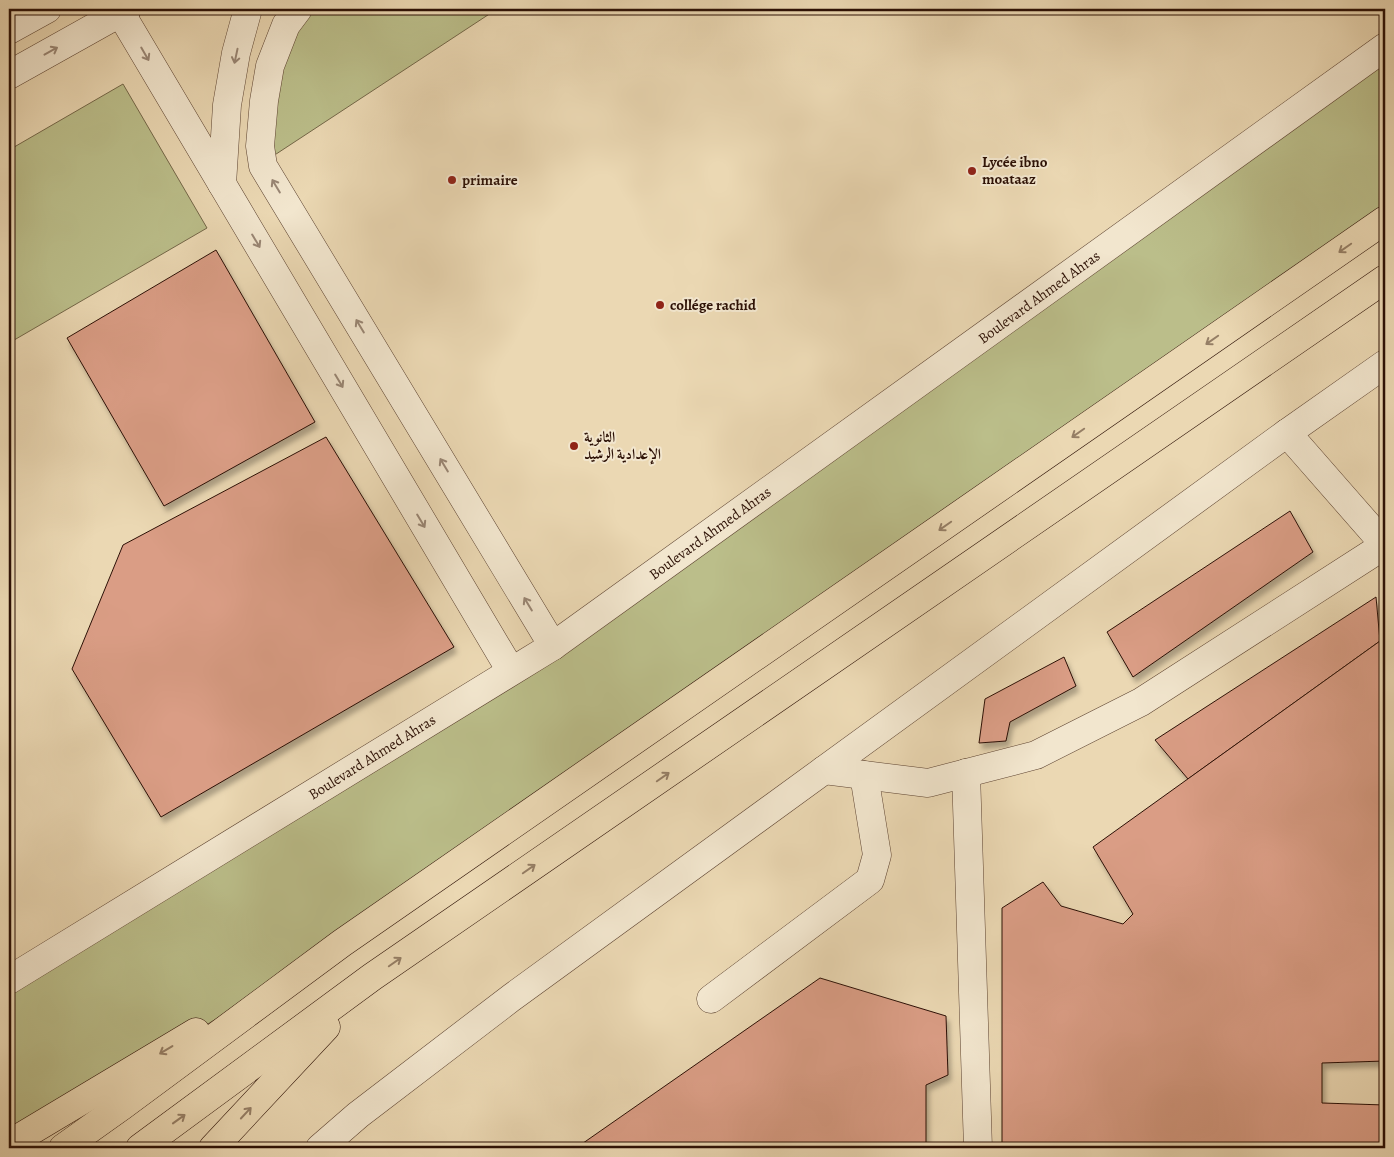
<svg xmlns="http://www.w3.org/2000/svg" width="1394" height="1157" viewBox="0 0 1394 1157" font-family="Alegreya,Amiri,serif">
	<style>
		.green { fill: #bbbe8a; stroke: #746748 }
		.building { fill: #da9d85; stroke: #2c1005; filter: url(#shadow) }
		.lines { fill: none; stroke-linecap: round; stroke-linejoin: round }
		.minor-casing { stroke: #5c4230; stroke-width: 29 }
		.highway-casing { stroke: #2c1005; stroke-width: 29 }
		.minor { stroke: #f2e6ce; stroke-width: 28 }
		.highway { stroke: #ebd8b3; stroke-width: 28 }
		.oneway { stroke: #998674 }
		.oneway2 { stroke: #957e65 }
		.poi-dot { fill: #8f2418; stroke: #f2e6ce; stroke-width: 2 }
		.labels { text-anchor: middle; dominant-baseline: central; stroke-width: 4; stroke-linejoin: round; paint-order: stroke }
		.poi-label { font-size: 15px; font-weight: bold; fill: #2c1005; stroke: #f2e6ce; text-anchor: start }
		.street-label { font-size: 15px; fill: #2c1005; stroke: #f2e6ce }
	</style>
	<defs>
		<filter id="shadow"><feDropShadow dx="3" dy="5.5" stdDeviation="2.5" flood-color="#0004"/></filter>
	</defs>
	<rect width="100%" height="100%" fill="#ebd8b3"/>
	<filter id="stains"><feTurbulence type="fractalNoise" baseFrequency=".004" numOctaves="4"/><feColorMatrix values="0 0 0 0 .2 0 0 0 0 .09 0 0 0 0 .02 0 0 0 .5 -.17"/></filter>
	<radialGradient id="worn" r=".72"><stop offset=".6" stop-color="#630" stop-opacity="0"/><stop offset="1" stop-color="#630" stop-opacity=".3"/></radialGradient>
	<g class="green">
		<path d="M298 9H497L264 162 267 107Z"/>
		<path d="M1385 54V220L342 943 9 1144V980L551 644Z"/>
		<path d="M123 84 207 228 9 343V150Z"/>
	</g>
	<g class="building">
		<path d="M216 250 315 422 164 506 67 338Z"/>
		<path d="M326 437 454 647 161 817 72 669 123 545Z"/>
		<path d="M1290 511 1313 552 1133 677 1107 632Z"/>
		<path d="M1376 597 1380 641 1188 779 1155 740Z"/>
		<path d="M1380 641 1385 699V1061L1322 1063V1103L1385 1105V1148H1002V908L1043 882 1061 906 1123 924 1133 914 1093 847Z"/>
		<path d="M1064 657 1076 686 1010 722 1006 741 979 743 985 699Z"/>
		<path d="M820 978 946 1016 948 1075 926 1085V1148H576Z"/>
	</g>
	<g class="lines">
		<defs>
			<g id="minor">
				<path d="M298 9 286 25 270 66 264 101 260 146 263 166 553 646"/>
				<path d="M120 12 511 671"/>
				<path d="M9 30 47 9"/>
				<path d="M9 75 127 9"/>
				<path d="M222 184 227 105 236 53 248 9"/>
				<path d="M1287 433 1385 545"/>
				<path d="M824 770 928 783 1036 755 1141 702 1385 545"/>
				<path d="M966 773 978 1148"/>
				<path d="M9 980 553 646 1385 47"/>
				<path d="M711 999 870 880 877 855 864 775"/>
				<path d="M320 1148 358 1115 511 998 1287 433 1385 364"/>
			</g>
			<g id="highway">
				<path d="M9 1144 196 1032"/>
				<path d="M63 1148 122 1106 342 943 1385 220"/>
				<path d="M140 1148 372 977 1385 279"/>
				<path d="M213 1148 326 1027"/>
			</g>
		</defs>
		<use href="#minor" class="minor-casing"/>
		<use href="#highway" class="highway-casing"/>
		<use href="#minor" class="minor"/>
		<use href="#highway" class="highway"/>
	</g>
	<defs><path id="oneway-shaft" d="M-6 0H5M1.5-3L5.5 0L1.5 3" fill="none" stroke-width="1.6" stroke-linecap="round" stroke-linejoin="round" transform="scale(1.25)"/></defs>
	<g class="oneway">
		<use href="#oneway-shaft" transform="translate(51 51) rotate(-29)"/>
		<use href="#oneway-shaft" transform="translate(145 54) rotate(60)"/>
		<use href="#oneway-shaft" transform="translate(236 56) rotate(102)"/>
		<use href="#oneway-shaft" transform="translate(276 186) rotate(-121)"/>
		<use href="#oneway-shaft" transform="translate(256 241) rotate(59)"/>
		<use href="#oneway-shaft" transform="translate(360 326) rotate(-121)"/>
		<use href="#oneway-shaft" transform="translate(339 381) rotate(59)"/>
		<use href="#oneway-shaft" transform="translate(444 465) rotate(-121)"/>
		<use href="#oneway-shaft" transform="translate(421 521) rotate(59)"/>
		<use href="#oneway-shaft" transform="translate(528 604) rotate(-121)"/>
	</g>
	<g class="oneway2">
		<use href="#oneway-shaft" transform="translate(1345 248) rotate(145)"/>
		<use href="#oneway-shaft" transform="translate(1212 340) rotate(145)"/>
		<use href="#oneway-shaft" transform="translate(1078 433) rotate(145)"/>
		<use href="#oneway-shaft" transform="translate(945 526) rotate(145)"/>
		<use href="#oneway-shaft" transform="translate(663 777) rotate(-35)"/>
		<use href="#oneway-shaft" transform="translate(529 869) rotate(-35)"/>
		<use href="#oneway-shaft" transform="translate(395 962) rotate(-35)"/>
		<use href="#oneway-shaft" transform="translate(166 1050) rotate(149)"/>
		<use href="#oneway-shaft" transform="translate(246 1113) rotate(-47)"/>
		<use href="#oneway-shaft" transform="translate(179 1119) rotate(-36)"/>
	</g>
	<g class="poi-dot">
		<circle cx="972" cy="171" r="5"/>
		<circle cx="452" cy="180" r="5"/>
		<circle cx="660" cy="305" r="5"/>
		<circle cx="574" cy="446" r="5"/>
	</g>
	<g class="labels">
		<g class="poi-label">
			<text x="982" y="162">Lycée ibno<tspan x="982" dy="17">moataaz</tspan></text>
			<text x="462" y="180">primaire</text>
			<text x="670" y="305">collége rachid</text>
			<text x="584" y="437">الثانوية<tspan x="584" dy="17">الإعدادية الرشيد</tspan></text>
		</g>
		<g class="street-label">
			<text transform="translate(1039 297) rotate(-36)">Boulevard Ahmed Ahras</text>
			<text transform="translate(710 533) rotate(-36)">Boulevard Ahmed Ahras</text>
			<text transform="translate(372 757) rotate(-32)">Boulevard Ahmed Ahras</text>
		</g>
	</g>
	<rect width="1394" height="1157" fill="none" stroke="#ebd8b3" stroke-width="30"/>
	<rect x="10" y="10" width="1374" height="1137" fill="none" stroke="#2c1005" stroke-width="2.5"/>
	<rect x="15" y="15" width="1364" height="1127" fill="none" stroke="#2c1005"/>
	<rect width="100%" height="100%" filter="url(#stains)"/>
	<rect width="100%" height="100%" fill="url(#worn)"/>
</svg>
